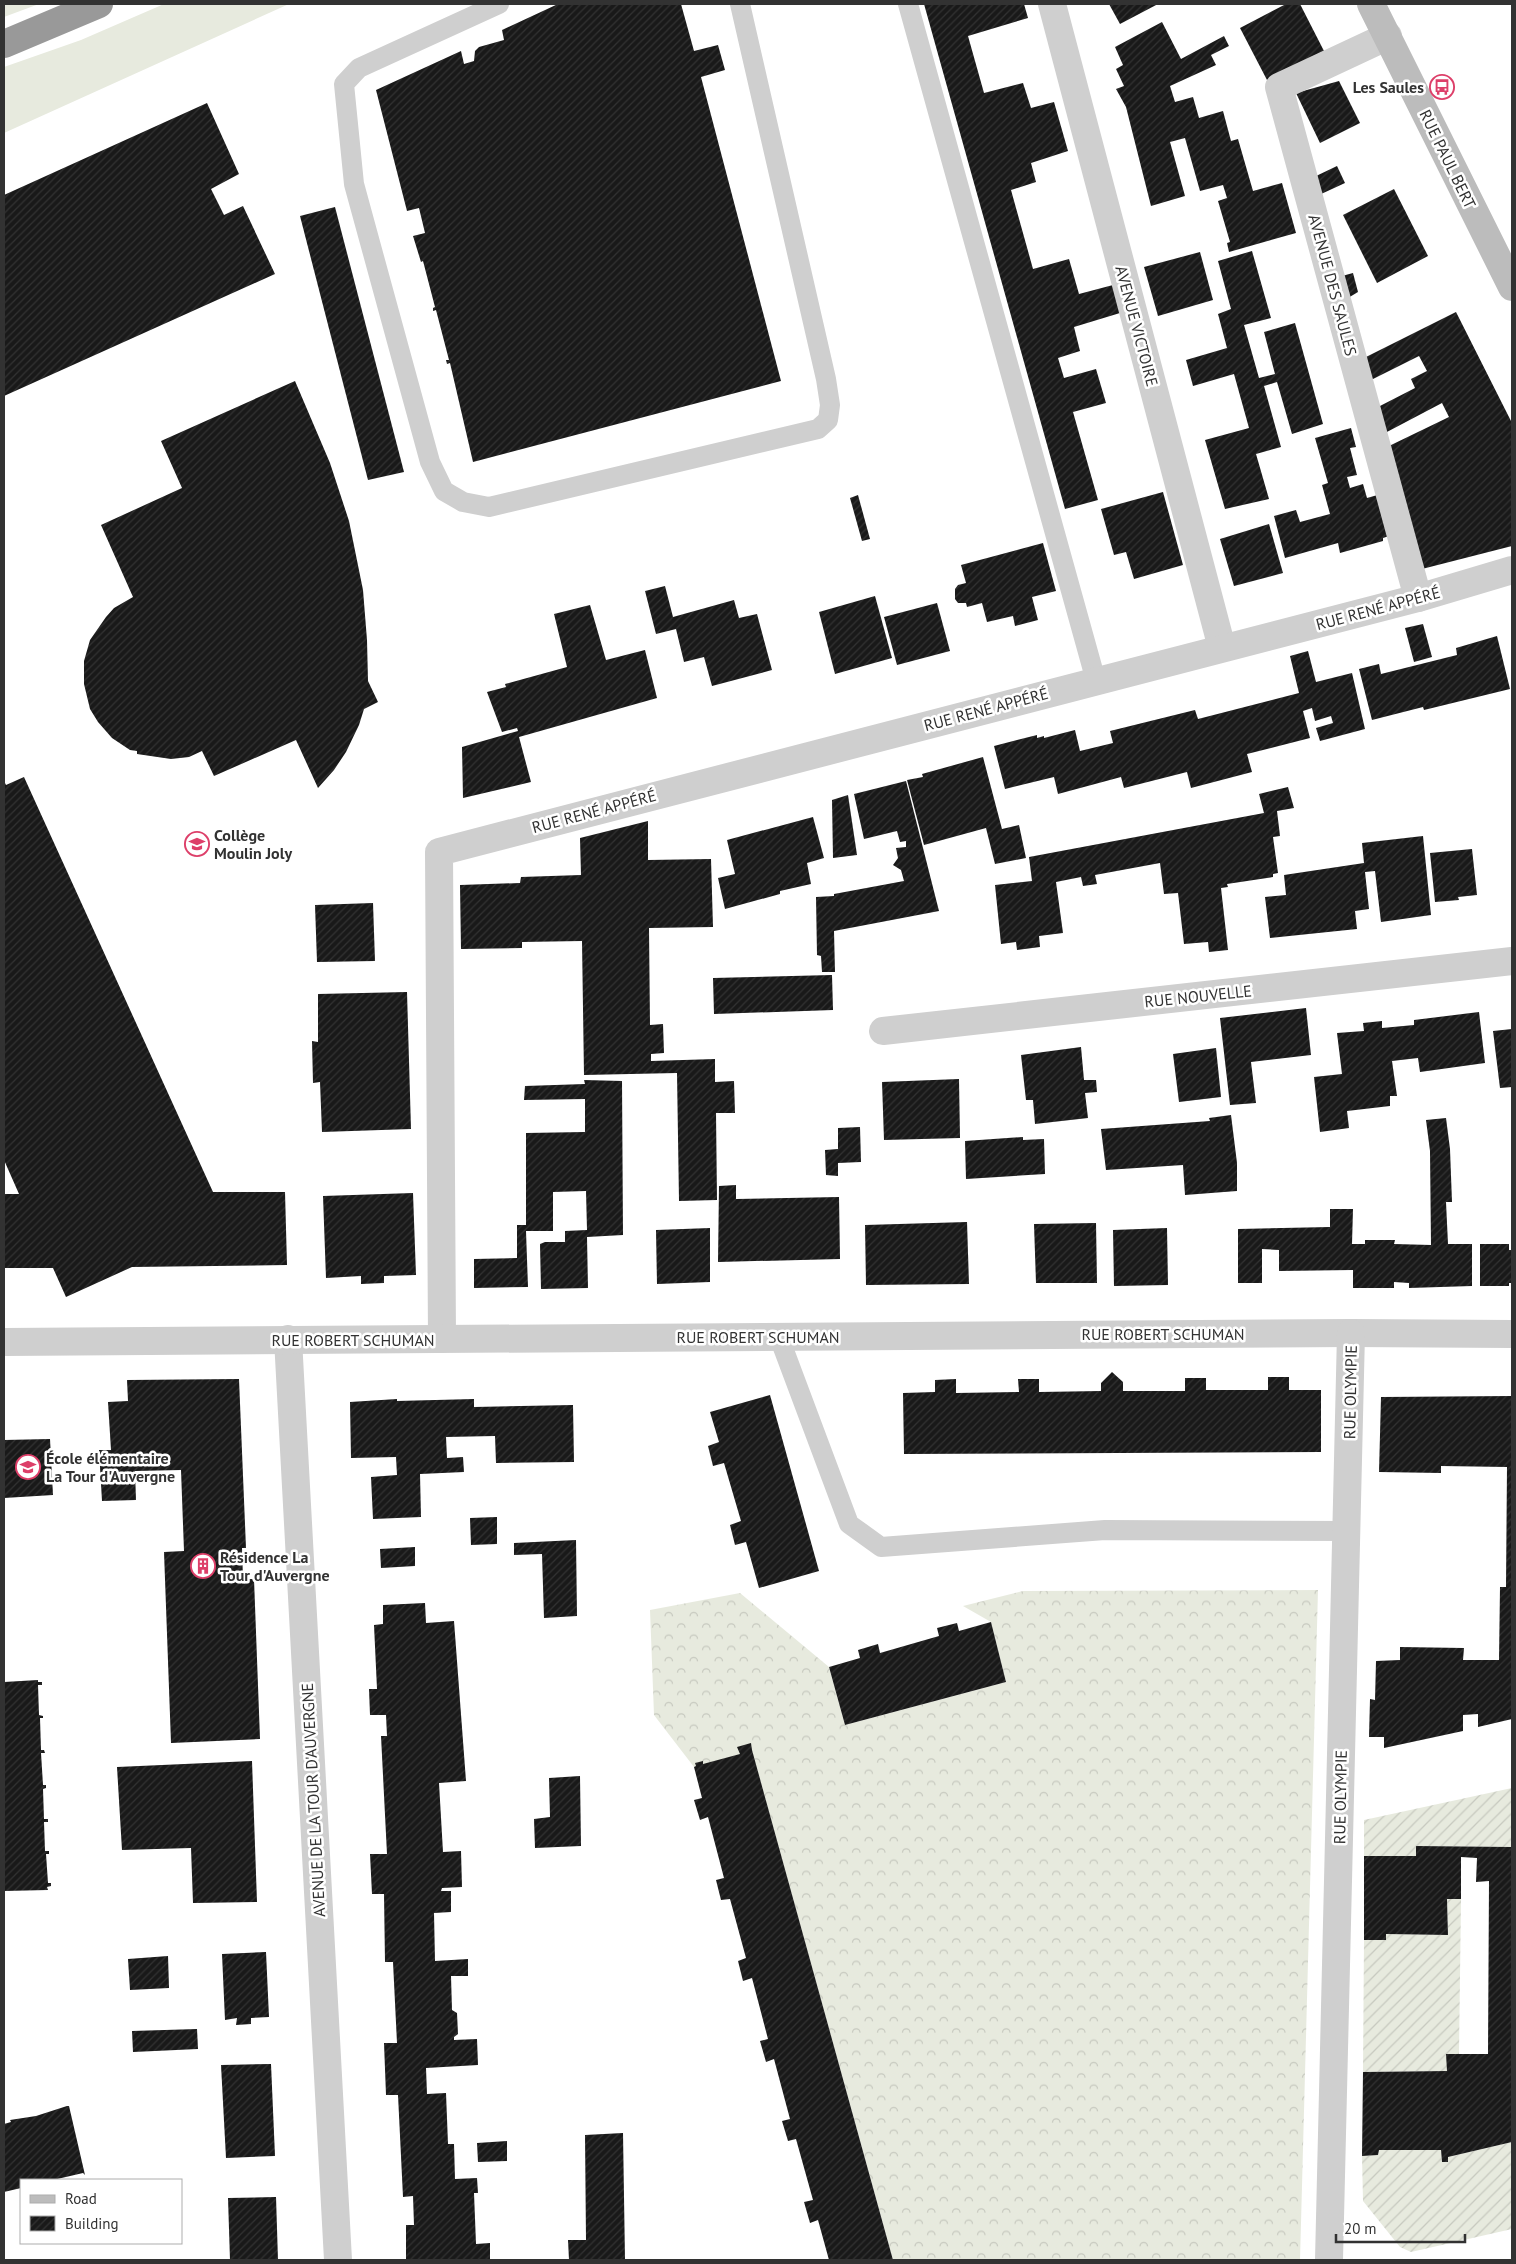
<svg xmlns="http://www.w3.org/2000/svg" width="1516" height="2264" viewBox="0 0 1516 2264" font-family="'PT Sans',sans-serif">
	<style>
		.grass { fill: #e7eade }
		.forest { fill: url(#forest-crowns) }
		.garden { fill: url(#garden-furrows) }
		.building { fill: url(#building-hatch) }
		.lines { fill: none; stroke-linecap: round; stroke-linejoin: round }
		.lane { stroke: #cfcfcf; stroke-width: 20 }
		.street { stroke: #cfcfcf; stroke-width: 28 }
		.secondary { stroke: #bcbcbc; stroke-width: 28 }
		.highway { stroke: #999; stroke-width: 28 }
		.labels { text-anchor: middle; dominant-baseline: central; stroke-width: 5; stroke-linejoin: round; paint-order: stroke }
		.poi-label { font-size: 16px; font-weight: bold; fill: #323232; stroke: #fff; text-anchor: start }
		.street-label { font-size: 16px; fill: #323232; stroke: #fff }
	</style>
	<defs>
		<pattern id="forest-crowns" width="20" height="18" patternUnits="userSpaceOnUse" patternTransform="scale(1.25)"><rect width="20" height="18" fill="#e7eade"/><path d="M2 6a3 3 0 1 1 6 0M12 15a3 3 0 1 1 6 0" fill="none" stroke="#c7c9bf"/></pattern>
		<pattern id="garden-furrows" width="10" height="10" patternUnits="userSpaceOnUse" patternTransform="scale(1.25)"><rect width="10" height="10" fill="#e7eade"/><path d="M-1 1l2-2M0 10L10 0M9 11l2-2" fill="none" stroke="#c7c9bf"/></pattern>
		<pattern id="building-hatch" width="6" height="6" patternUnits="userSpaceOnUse" patternTransform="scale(1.25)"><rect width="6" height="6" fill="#191919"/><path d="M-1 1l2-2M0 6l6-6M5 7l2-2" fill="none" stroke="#323232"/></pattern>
	</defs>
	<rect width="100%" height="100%" fill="#fff"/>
	<g class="grass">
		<path d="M4 4H39L4 17Z"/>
		<path d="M164 4H289L4 133V67L81 40Z"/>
	</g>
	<path class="forest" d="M1318 1590 1300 2260H893L752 1751 694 1767 654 1715 650 1610 740 1593 829 1667 845 1725 1006 1682 991 1622 963 1606 1023 1591Z"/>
	<g class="garden">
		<path d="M1512 1788V1847L1416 1846V1856H1364V1820Z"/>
		<path d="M1447 1899H1461L1459 2054H1447V2071L1363 2072 1364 1940H1385L1386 1934 1448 1935Z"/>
		<path d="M1512 2142V2229L1411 2252 1400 2247 1363 2201 1362 2156 1378 2155 1379 2150H1441L1442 2162H1448V2157Z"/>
	</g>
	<g class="building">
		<path d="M558 4H681L694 51 718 45 725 70 701 77 781 381 473 462 450 363 447 364 446 360H449L436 310 433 311V308L435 307 423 261 421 262 413 236 425 233 419 208 407 211 376 90 461 51 464 64 474 61 475 51 479 47 504 40 502 30Z"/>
		<path d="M924 4H1024L1028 18 968 36 984 93 1023 83 1031 108 1054 102 1068 151 1031 163 1036 182 1011 190 1033 269 1069 259 1079 294 1113 285 1120 313 1074 327 1080 351 1058 358 1064 378 1096 369 1106 403 1073 412 1098 500 1065 509Z"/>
		<path d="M1109 4H1158L1120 24Z"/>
		<path d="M1286 4H1300L1324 51 1267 80 1240 28Z"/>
		<path d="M1162 22 1181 59 1224 36 1229 46 1211 55 1216 65 1170 86 1175 102 1193 97 1199 118 1223 111 1231 141 1238 139 1253 191 1282 183 1296 233 1229 252 1227 243 1230 242 1218 201 1227 198 1223 185 1200 191 1185 138 1170 142 1185 196 1151 206 1126 107 1116 89 1124 86 1116 69 1123 65 1115 47Z"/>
		<path d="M1339 81 1360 123 1320 143 1296 93Z"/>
		<path d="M207 103 239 174 211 189 224 215 243 206 275 274 4 396V195Z"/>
		<path d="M1337 166 1345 183 1319 195 1314 177Z"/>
		<path d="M1394 189 1428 256 1377 283 1343 215Z"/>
		<path d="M335 207 404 472 368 480 300 216Z"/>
		<path d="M1252 251 1271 318 1244 325 1259 378 1275 374 1264 332 1295 323 1323 424 1292 434 1277 382 1264 386 1281 447 1256 454 1269 499 1225 509 1205 440 1249 428 1234 374 1193 386 1186 360 1227 348 1218 314 1231 309 1218 261Z"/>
		<path d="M1200 252 1213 300 1158 316 1144 267Z"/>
		<path d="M1353 273 1358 292 1348 298 1342 276Z"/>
		<path d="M1456 312 1512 423V546L1422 569 1389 446 1449 417 1442 403 1385 433 1378 407 1415 388 1411 379 1427 371 1419 356 1371 380 1364 358Z"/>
		<path d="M295 381 330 463 349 521 363 590 367 640 368 681 378 702 364 709 359 725 346 752 334 770 318 788 296 740 214 776 202 751 189 757 171 759 137 754V751L130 750 112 738 98 722 90 709 84 684V661L90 640 106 617 114 608 133 597 101 525 182 488 161 441Z"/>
		<path d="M1351 428 1356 447 1350 448 1357 475 1347 477 1350 488 1363 484 1367 498 1381 494 1392 535 1383 538V541L1340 553 1338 543 1285 558 1274 516 1296 510 1300 522 1330 514 1322 485 1328 483 1315 438Z"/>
		<path d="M1163 492 1183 565 1134 579 1126 552 1114 555 1101 509Z"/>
		<path d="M858 495 870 539 862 541 850 498Z"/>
		<path d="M1269 524 1283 573 1234 586 1220 539Z"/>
		<path d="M1043 543 1056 591 1032 597 1038 620 1015 626 1013 616 987 622 982 603 967 607 966 603H958L955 599V589L958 585 966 583 961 565Z"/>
		<path d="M665 586 673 617 734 600 739 618 757 614 772 670 712 686 704 657 684 662 676 629 656 634 645 591Z"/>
		<path d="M875 596 892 658 835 674 819 612Z"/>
		<path d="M937 603 950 651 897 665 884 617Z"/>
		<path d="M590 605 606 660 645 650 657 698 519 737 531 782 463 798 462 747 518 731 517 728 502 732 487 692 506 687 505 684 567 667 554 614Z"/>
		<path d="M1423 624 1432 657 1414 662 1405 628Z"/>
		<path d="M1497 636 1510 689 1424 710 1423 707 1372 720 1359 669 1379 664 1381 674 1457 655 1456 648Z"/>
		<path d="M1308 651 1316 682 1352 673 1365 729 1320 741 1316 728 1333 723 1331 716 1315 721 1312 708 1303 711 1310 738 1247 754 1252 772 1191 788 1187 772 1124 788 1121 777 1058 794 1054 777 1005 789 994 746 1037 735V738L1044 736V738L1075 730 1080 751 1113 743 1110 731 1195 710 1198 719 1299 693 1290 656Z"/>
		<path d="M983 757 1002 829 1019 825 1026 858 995 864 986 828 924 845 907 780 923 777 922 774Z"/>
		<path d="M24 777 213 1192H285L287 1265 132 1267 66 1297 53 1268H4V1194H19L4 1160V781L6 785Z"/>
		<path d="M906 781 939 911 834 931 835 972H822L821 956 817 955 816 897 834 896V894L904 881 901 870 893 865 898 858 896 848 906 847V841L900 842 897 831 864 839 854 794Z"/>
		<path d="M1288 787 1294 808 1277 811 1280 836 1273 837 1278 873 1273 874V877L1227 884 1228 887 1221 888 1228 950 1209 952 1208 942 1184 944 1178 893 1164 894 1160 863 1095 875 1097 884 1083 886 1081 877 1056 882 1063 933 1039 936 1040 947 1017 950 1016 942 1001 944 995 885 1032 881 1029 857 1264 813 1259 794Z"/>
		<path d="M848 795 857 855 833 858 832 800Z"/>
		<path d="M813 817 824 858 807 863 811 884 780 891V894L725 909 718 878 735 874 727 840Z"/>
		<path d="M648 821V860L711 859 713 927 649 928 650 1025 663 1024 664 1053 651 1054V1061L715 1059V1082L734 1081 735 1113H716L717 1200 679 1201 677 1073 584 1075 582 941 522 942V948L461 949 460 885 520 883 521 877 581 875 580 838Z"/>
		<path d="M1423 836 1431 915 1381 922 1375 871 1365 872 1369 909 1355 911 1357 929 1270 938 1265 897 1286 895 1284 875 1364 863 1362 843Z"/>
		<path d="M1472 849 1477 895 1458 897 1459 900 1435 902 1430 853Z"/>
		<path d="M373 903 375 961 317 962 315 905Z"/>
		<path d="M832 975 833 1010 714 1014 713 978Z"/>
		<path d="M407 992 411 1129 322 1132 320 1082 313 1083 312 1041 318 1042V994Z"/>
		<path d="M1306 1008 1311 1055 1251 1062 1256 1103 1230 1105 1220 1018Z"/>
		<path d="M1479 1012 1485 1063 1420 1072 1418 1058 1392 1061 1397 1096H1390V1106L1347 1111 1349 1128 1320 1132 1314 1077 1342 1074 1337 1033 1364 1031 1363 1023 1382 1021V1028L1414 1025V1020Z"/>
		<path d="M1512 1029V1087L1500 1088 1493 1031Z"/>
		<path d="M1081 1047 1084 1080H1096L1097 1092 1085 1093 1088 1118 1035 1124 1033 1100H1026L1021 1055Z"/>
		<path d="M1216 1048 1221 1097 1179 1102 1173 1054Z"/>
		<path d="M959 1079 960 1138 884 1140 882 1082Z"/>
		<path d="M584 1080 622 1081 623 1235 587 1237 588 1288 541 1289 540 1244 545 1242H565V1231L587 1230 586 1191 553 1192V1231H526L528 1287 474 1288V1259L517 1258V1225H526V1133L585 1132V1099L524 1100 525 1086 585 1084Z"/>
		<path d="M1231 1115 1237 1163V1191L1185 1195 1183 1165 1106 1170 1101 1129 1210 1121 1209 1118Z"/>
		<path d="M1446 1118 1450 1149 1452 1202H1446L1448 1244H1472V1286L1409 1288V1283L1394 1282V1288H1353V1270L1279 1271V1250L1262 1249V1283H1238V1229L1330 1227V1209H1353L1352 1244H1365V1240H1395L1394 1244 1431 1245 1430 1151 1426 1120Z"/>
		<path d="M860 1127 861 1162 838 1163V1176L826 1175 825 1150 838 1149V1128Z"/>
		<path d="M1023 1137V1140L1044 1139 1045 1174 966 1179 965 1141Z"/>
		<path d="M736 1185V1199L839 1197 840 1259 718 1262 719 1186Z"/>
		<path d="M413 1193 416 1275 384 1276V1283L361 1284V1276L326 1278 323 1196Z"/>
		<path d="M967 1222 969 1284 866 1285 865 1225Z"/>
		<path d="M1096 1223 1097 1283H1036L1034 1224Z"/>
		<path d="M710 1228V1282L657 1284 656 1230Z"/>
		<path d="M1167 1228 1168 1285 1114 1286 1113 1230Z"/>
		<path d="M1480 1244H1509V1250H1512V1283H1509V1286H1480Z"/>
		<path d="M1112 1372 1123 1382V1391H1185V1378H1206V1390H1268V1377H1289V1390H1321V1452L904 1454 903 1393 935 1392V1380L956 1379V1393L1019 1392 1018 1379H1039V1392L1101 1391V1383Z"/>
		<path d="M239 1379 246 1548H242L243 1579H254L260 1739 171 1743 164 1552 184 1551 181 1470 135 1471 136 1500 102 1501 99 1450H111L108 1402 128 1401 127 1380Z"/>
		<path d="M770 1395 819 1571 759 1588 746 1542 735 1545 730 1525 741 1521 724 1463 713 1466 708 1446 719 1442 710 1412Z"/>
		<path d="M1512 1396V1719L1478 1727V1714L1463 1715V1731L1384 1748V1737H1369L1370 1699 1375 1700 1376 1661 1400 1660V1647L1464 1648 1463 1660H1499L1500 1587H1506L1507 1467 1441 1466V1473L1379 1472 1381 1397Z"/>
		<path d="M397 1399V1401L474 1399V1407L573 1405 574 1462 496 1463 495 1436 446 1437 447 1458 463 1457 464 1472 420 1474 421 1517 373 1519 371 1477 397 1475 396 1457 351 1458 350 1402Z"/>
		<path d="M50 1439 53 1495 4 1498V1440Z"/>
		<path d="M497 1517V1544L471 1545 470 1518Z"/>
		<path d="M576 1540 577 1616 544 1618 542 1554 514 1555V1543Z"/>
		<path d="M415 1547V1566L381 1568 380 1549Z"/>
		<path d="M425 1603 426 1623 454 1621 466 1781 439 1783 443 1852 461 1851 462 1887 442 1888 441 1891H451V1912L434 1913 435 1961 468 1959V1976H451L452 2010 457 2013 458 2034 454 2037V2040L477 2039 478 2065 426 2068 427 2094 446 2093 448 2144H454L455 2179 477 2178 478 2193H474L476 2244 490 2243V2260H406V2225H414L413 2196 403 2197 398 2095H386L384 2043H397L393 1962H385L384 1894H372L370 1854H387L381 1736H387L386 1715H370L369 1689H377L374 1625 383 1624V1605Z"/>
		<path d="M991 1622 1006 1682 845 1725 829 1667 860 1658 858 1650 878 1644 880 1653 939 1636 937 1628 957 1623 959 1631Z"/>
		<path d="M38 1680V1682H42V1685H38L39 1715 43 1716V1718H40L41 1750H44L45 1753H41L43 1785H46V1788L43 1789 44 1819H48V1822H44L45 1851H49V1854H46L48 1883H51V1886L47 1887 48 1890 4 1891V1682Z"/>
		<path d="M751 1743 752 1750 893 2260H829L818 2220 810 2223 804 2202 813 2200 796 2139 788 2141 782 2121 790 2119 774 2059 766 2062 760 2041 768 2039 752 1978 743 1981 738 1961 746 1958 730 1899 721 1900 716 1880 724 1878 708 1817 700 1820 694 1800 702 1798 694 1767 696 1766 695 1763 703 1761V1764L740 1754 737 1747Z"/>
		<path d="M252 1761 257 1902 193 1903 191 1848 122 1850 117 1767Z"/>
		<path d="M580 1776 581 1846 535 1848 534 1819 550 1817 549 1778Z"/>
		<path d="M1416 1846 1512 1847V2142L1448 2157V2162H1442L1441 2150H1379L1378 2155 1362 2156 1363 2072 1447 2071 1446 2054H1488L1489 1881 1476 1882 1477 1858 1461 1857V1899H1447L1448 1935 1386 1934V1940H1364V1856H1416Z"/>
		<path d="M266 1952 269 2017 251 2018V2024L236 2025 237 2018 225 2020 222 1954Z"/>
		<path d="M168 1956 169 1988 130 1990 128 1959Z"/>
		<path d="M197 2029 198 2049 133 2052 132 2031Z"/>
		<path d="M271 2064 275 2156 226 2158 221 2065Z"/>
		<path d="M67 2106H69L85 2175 83 2173 53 2180H21V2188L4 2192V2124L11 2122 10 2120 36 2116Z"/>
		<path d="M623 2133 625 2260H569L568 2240H586L585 2135Z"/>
		<path d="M507 2141V2161L478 2162 477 2143Z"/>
		<path d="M276 2197 278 2260H230L228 2198Z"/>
	</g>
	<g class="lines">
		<g class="lane">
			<path d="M499 4 359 68 344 84 354 184 430 462 444 491 463 502 489 507 818 429 828 420 830 405 826 379 740 4"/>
			<path d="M908 4 1096 681"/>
			<path d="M779 1337 849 1524 881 1547 1105 1530 1346 1531"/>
		</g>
		<g class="street">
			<path d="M1052 4 1222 648"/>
			<path d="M1388 36 1279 87 1418 598"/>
			<path d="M883 1031 1512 961"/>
			<path d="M288 1339 338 2260"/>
			<path d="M442 1339 439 852 1418 598 1512 570"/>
			<path d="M4 1342 1351 1333 1512 1334"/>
			<path d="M1329 2260 1351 1333"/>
		</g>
		<path class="secondary" d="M1371 4 1512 287"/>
		<path class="highway" d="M4 44 99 4"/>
	</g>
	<defs>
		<symbol id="bus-ring" viewBox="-11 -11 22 22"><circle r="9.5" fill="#fff" stroke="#dd3f69" stroke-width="1.5"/><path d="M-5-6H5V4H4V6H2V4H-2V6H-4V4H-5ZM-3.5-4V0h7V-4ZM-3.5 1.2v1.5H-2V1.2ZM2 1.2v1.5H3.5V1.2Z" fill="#dd3f69"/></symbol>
		<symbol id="school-ring" viewBox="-11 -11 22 22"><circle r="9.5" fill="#fff" stroke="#dd3f69" stroke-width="1.5"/><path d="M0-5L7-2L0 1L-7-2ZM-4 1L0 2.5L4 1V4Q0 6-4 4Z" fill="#dd3f69"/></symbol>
		<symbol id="building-ring" viewBox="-11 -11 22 22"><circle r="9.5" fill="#fff" stroke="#dd3f69" stroke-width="1.5"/><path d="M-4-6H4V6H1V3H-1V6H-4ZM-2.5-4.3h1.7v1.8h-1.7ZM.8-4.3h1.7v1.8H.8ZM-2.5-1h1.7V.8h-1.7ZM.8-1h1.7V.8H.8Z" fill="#dd3f69"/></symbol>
	</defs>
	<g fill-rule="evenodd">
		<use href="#bus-ring" x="1428" y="73" width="28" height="28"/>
		<use href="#school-ring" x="183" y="830" width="28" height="28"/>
		<use href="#school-ring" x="14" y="1453" width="28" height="28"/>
		<use href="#building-ring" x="189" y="1552" width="28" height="28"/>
	</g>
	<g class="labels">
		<g class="poi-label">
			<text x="1424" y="87" text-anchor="end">Les Saules</text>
			<text x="214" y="835">Collège<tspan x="214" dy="18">Moulin Joly</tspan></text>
			<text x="46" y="1458">École élémentaire<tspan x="46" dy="18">La Tour d'Auvergne</tspan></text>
			<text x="220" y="1557">Résidence La<tspan x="220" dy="18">Tour d'Auvergne</tspan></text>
		</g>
		<g class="street-label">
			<text transform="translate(1448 159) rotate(64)">RUE PAUL BERT</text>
			<text transform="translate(1333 285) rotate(75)">AVENUE DES SAULES</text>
			<text transform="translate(1137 326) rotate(75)">AVENUE VICTOIRE</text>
			<text transform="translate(1378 608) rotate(-15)">RUE RENÉ APPÉRÉ</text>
			<text transform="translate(986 709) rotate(-15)">RUE RENÉ APPÉRÉ</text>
			<text transform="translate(594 811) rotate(-15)">RUE RENÉ APPÉRÉ</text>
			<text transform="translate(1198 996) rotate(-6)">RUE NOUVELLE</text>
			<text x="1163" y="1334">RUE ROBERT SCHUMAN</text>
			<text x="758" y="1337">RUE ROBERT SCHUMAN</text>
			<text x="353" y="1340">RUE ROBERT SCHUMAN</text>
			<text transform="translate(1350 1392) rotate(-89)">RUE OLYMPIE</text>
			<text transform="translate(1340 1797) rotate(-89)">RUE OLYMPIE</text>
			<text transform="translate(313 1800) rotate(-93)">AVENUE DE LA TOUR D'AUVERGNE</text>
		</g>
	</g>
	<rect width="1516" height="2264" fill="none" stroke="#323232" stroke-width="10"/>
	<rect x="20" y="2179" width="162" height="65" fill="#ffffff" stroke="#adadad"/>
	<rect x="30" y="2195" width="25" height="8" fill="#bcbcbc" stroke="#adadad"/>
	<text x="65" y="2204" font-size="15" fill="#323232">Road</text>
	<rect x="30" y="2216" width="25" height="15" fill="url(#building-hatch)" stroke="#adadad"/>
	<text x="65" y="2229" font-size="15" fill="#323232">Building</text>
	<path d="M1336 2234v8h129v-8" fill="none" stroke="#323232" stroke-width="2.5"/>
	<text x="1344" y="2234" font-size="15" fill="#323232" stroke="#ffffff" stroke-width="4" paint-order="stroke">20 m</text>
</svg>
